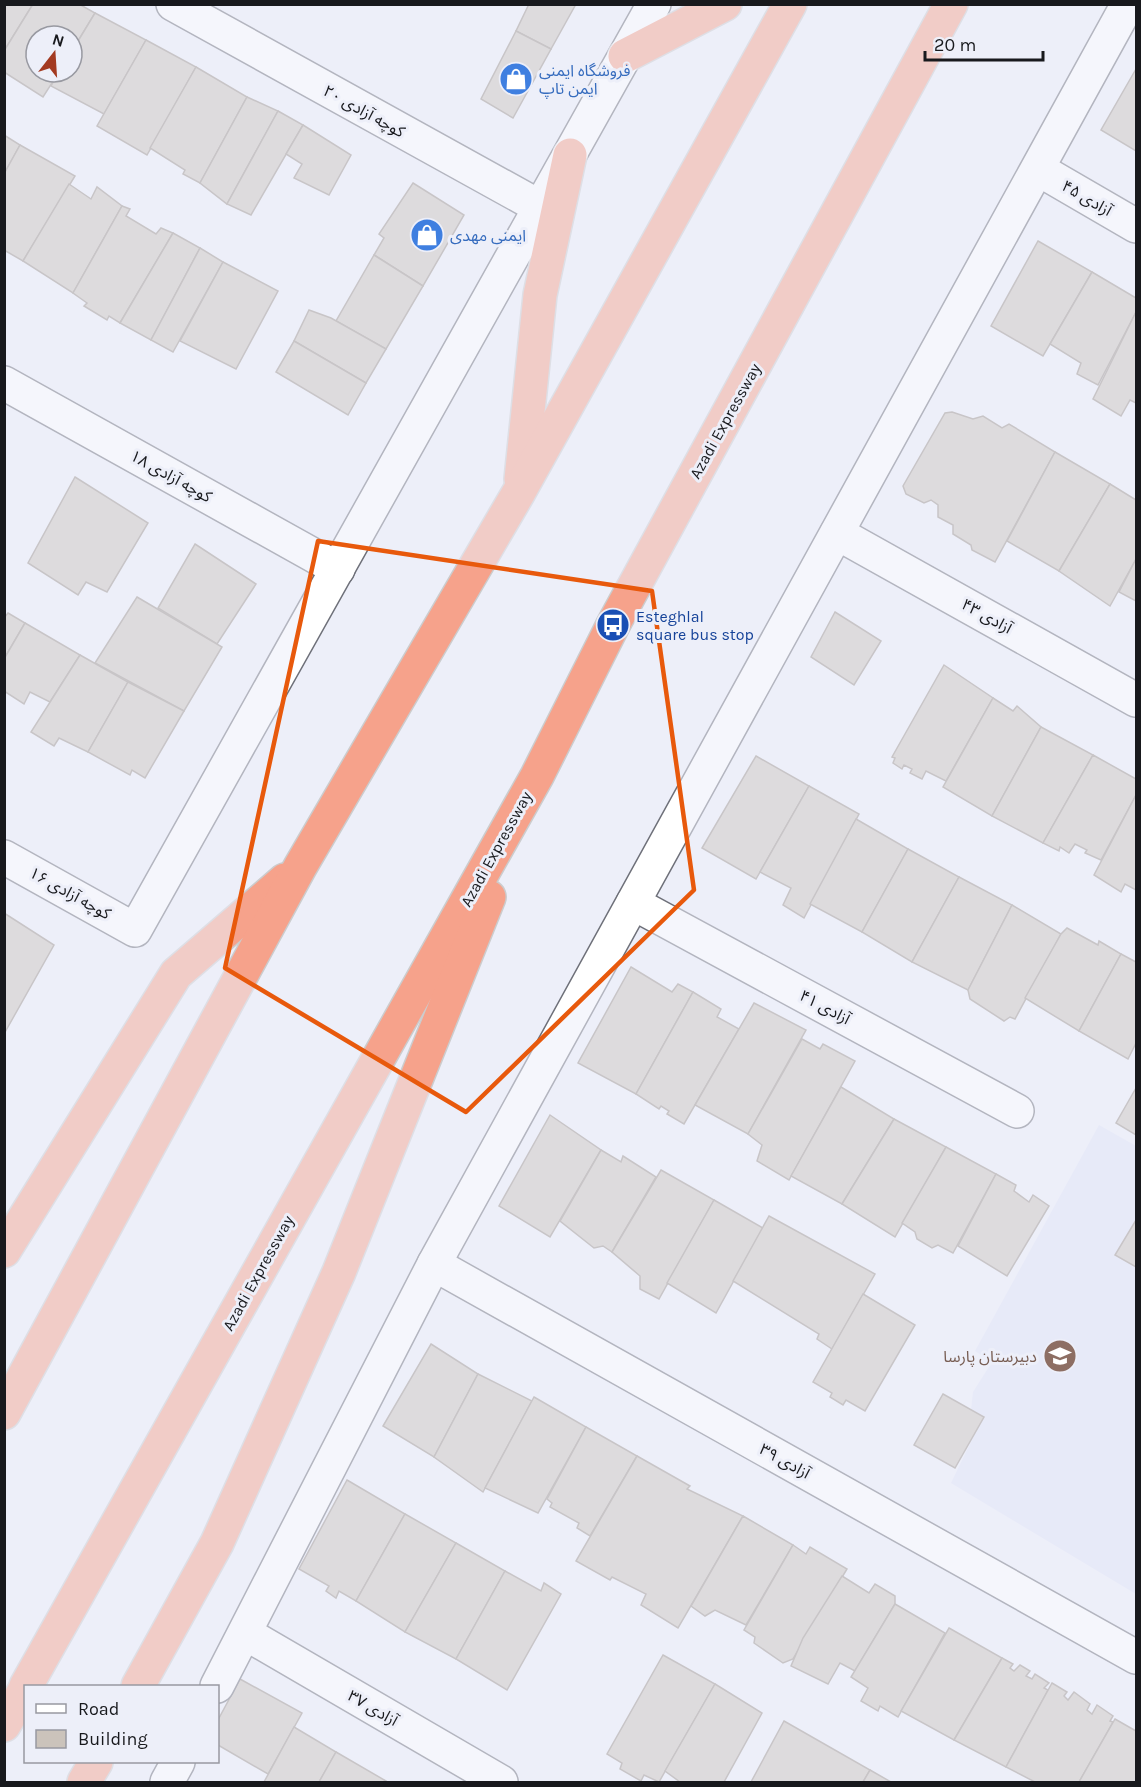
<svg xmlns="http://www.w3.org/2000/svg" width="1141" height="1787" viewBox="0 0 1141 1787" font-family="Karla,'Noto Sans Arabic',sans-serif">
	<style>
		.built { fill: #e1e4f6 }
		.building { fill: #cbc3bb; stroke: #9b938b; stroke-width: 1.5 }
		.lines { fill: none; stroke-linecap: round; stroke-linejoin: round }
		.minor-casing { stroke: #6e7079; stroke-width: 36 }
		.highway-casing { stroke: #cccccd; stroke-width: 36 }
		.minor { stroke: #fff; stroke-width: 33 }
		.highway { stroke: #f6a28b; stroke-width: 33 }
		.marked { fill: none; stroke: #e8590c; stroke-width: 4.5; stroke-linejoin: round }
		.labels { text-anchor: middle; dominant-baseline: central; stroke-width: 6; stroke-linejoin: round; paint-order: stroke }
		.shop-label { font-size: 16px; fill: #366cbe; stroke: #edeff9; text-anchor: start }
		.street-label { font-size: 16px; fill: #18191d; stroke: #edeff9 }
		.transit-label { font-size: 16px; fill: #164399; stroke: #edeff9; text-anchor: start }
		.education-label { font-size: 16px; fill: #785e54; stroke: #edeff9; text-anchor: end }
	</style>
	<rect width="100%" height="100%" fill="#edeff9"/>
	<path class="built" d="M1099 1125 1136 1146V1594L951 1483 983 1417 971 1410 973 1392 992 1362 975 1351Z"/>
	<g class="building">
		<path d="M4 4H33L4 51Z"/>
		<path d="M33 4H79L95 13 72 51V36H36V72H59L43 97 4 72V51Z"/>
		<path d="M529 4H576L551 49 516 31Z"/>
		<path d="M95 13 146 40 104 114 51 86 59 72H72V51Z"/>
		<path d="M516 31 551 49 513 118 481 99Z"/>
		<path d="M146 40 196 67 147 155 97 126Z"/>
		<path d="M196 67 247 97 200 183 183 174 185 170 150 148Z"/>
		<path d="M1136 69V151L1101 130Z"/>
		<path d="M247 97 278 111 227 204 200 183Z"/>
		<path d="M278 111 303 125 251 215 227 204Z"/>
		<path d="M303 125 351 155 329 195 294 178 302 164 286 154Z"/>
		<path d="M4 135 20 145 4 174Z"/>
		<path d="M20 145 75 176 23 261 4 250V174Z"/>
		<path d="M413 183 464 215 423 286 374 255 384 238 379 234Z"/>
		<path d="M69 184 91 199 97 187 122 206 73 293 23 261Z"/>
		<path d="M122 206 130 209 126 216 156 234 161 228 173 233 120 323 109 316 107 320 84 306 87 303 73 293Z"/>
		<path d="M173 233 200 248 151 340 120 323Z"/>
		<path d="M1038 241 1092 272 1043 356 991 326Z"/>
		<path d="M200 248 223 262 173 352 151 340Z"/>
		<path d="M374 255 423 286 386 349 336 321Z"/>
		<path d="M223 262 278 291 236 369 180 341Z"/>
		<path d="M1092 272 1136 298V312L1098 385 1077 374 1081 363 1050 344Z"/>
		<path d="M309 310 331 318 386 349 366 383 294 341Z"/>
		<path d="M1136 312V403L1130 400 1121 416 1093 399Z"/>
		<path d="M294 341 366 383 348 415 276 372Z"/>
		<path d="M952 412 973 419 983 416 1002 428 1009 424 1055 452 995 562 972 550 971 545 953 534V525L938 517V505L931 500 924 503 906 494 903 486 945 413Z"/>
		<path d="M1055 452 1110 484 1059 571 1007 541Z"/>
		<path d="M75 477 148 523 107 592 86 582 78 595 28 563Z"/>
		<path d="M1110 484 1136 500V559L1110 606 1059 571Z"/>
		<path d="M195 544 256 584 217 644 158 608Z"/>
		<path d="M1136 559V601L1119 592Z"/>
		<path d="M137 597 222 647 184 711 95 663Z"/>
		<path d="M835 612 881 641 854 685 811 657Z"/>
		<path d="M8 613 25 623 4 659V618Z"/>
		<path d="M25 623 80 655 50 702 30 692 24 704 4 691V659Z"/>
		<path d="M80 655 128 682 88 752 59 738 54 746 31 732Z"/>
		<path d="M944 665 993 698 946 781 926 771 922 779 910 773 912 769 904 765 902 769 893 763 895 758 892 757Z"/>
		<path d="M128 682 184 711 145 778 132 770 130 775 88 752Z"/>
		<path d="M993 698 1013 711 1017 706 1041 727 992 816 943 787Z"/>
		<path d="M1041 727 1093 755 1043 843 992 816Z"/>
		<path d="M1093 755 1136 779V795L1101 860 1085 853 1087 850 1075 844 1069 853 1060 847 1059 851 1043 843Z"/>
		<path d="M756 756 809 786 756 879 702 848Z"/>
		<path d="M809 786 859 814 804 918 783 905 791 888 760 872Z"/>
		<path d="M1136 795V890L1125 884 1121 892 1094 875Z"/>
		<path d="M856 819 908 849 862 932 810 904Z"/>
		<path d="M908 849 959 877 912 962 862 932Z"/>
		<path d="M959 877 1012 905 968 990 912 962Z"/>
		<path d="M1012 905 1061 934 1015 1019 1010 1017 1004 1021 970 999 968 990Z"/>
		<path d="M4 913 54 945 4 1034Z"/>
		<path d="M1067 928 1098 945 1099 941 1121 954 1079 1031 1025 998 1061 934Z"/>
		<path d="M1121 954 1136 962V1043L1128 1059 1079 1031Z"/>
		<path d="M631 967 672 992 678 984 693 992 636 1094 578 1063Z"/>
		<path d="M693 992 721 1009 717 1017 739 1029 684 1124 667 1114 669 1111 661 1106 659 1109 636 1094Z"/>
		<path d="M754 1003 806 1030 748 1134 695 1105Z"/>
		<path d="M802 1039 820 1049 823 1044 855 1061 789 1180 757 1161 762 1145 748 1134Z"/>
		<path d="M841 1087 894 1119 842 1204 791 1176Z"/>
		<path d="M1136 1088V1135L1116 1123Z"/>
		<path d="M550 1115 601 1150 550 1237 499 1206Z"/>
		<path d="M894 1119 946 1147 895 1237 842 1204Z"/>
		<path d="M946 1147 996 1174 953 1253 938 1245 932 1248 917 1239 915 1232 902 1223Z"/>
		<path d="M601 1150 621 1162 623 1156 656 1177 612 1252 603 1246 594 1248 560 1221Z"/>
		<path d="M661 1170 714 1200 659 1299 640 1289V1276L612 1252Z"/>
		<path d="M996 1174 1016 1185 1014 1191 1029 1202 1033 1195 1049 1206 1007 1276 958 1246Z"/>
		<path d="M714 1200 763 1228 716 1313 667 1283Z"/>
		<path d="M769 1216 875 1274 832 1349 817 1339 819 1334 733 1281Z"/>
		<path d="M1136 1220V1267L1115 1255Z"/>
		<path d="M863 1294 915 1325 865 1411 846 1400 843 1405 830 1397 832 1393 813 1382Z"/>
		<path d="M431 1344 478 1374 434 1457 383 1426Z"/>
		<path d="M478 1374 532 1401 483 1492 434 1457Z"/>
		<path d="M943 1394 984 1417 955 1468 914 1445Z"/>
		<path d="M534 1397 586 1427 538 1513 485 1488Z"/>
		<path d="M586 1427 637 1456 590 1536 577 1528 579 1523 550 1507 552 1503 547 1499Z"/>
		<path d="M637 1456 690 1486 687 1489 743 1516 678 1628 641 1605 646 1594 612 1577 610 1580 576 1561Z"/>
		<path d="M347 1480 405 1514 356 1601 339 1591 336 1598 326 1591 329 1586 299 1569Z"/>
		<path d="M405 1514 456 1543 405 1632 356 1601Z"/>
		<path d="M743 1516 793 1545 746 1625 715 1610 705 1616 691 1606Z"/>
		<path d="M456 1543 505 1571 456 1659 405 1632Z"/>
		<path d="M793 1545 806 1554 810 1547 847 1569 793 1659 783 1663 754 1643 755 1637 744 1630Z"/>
		<path d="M505 1571 541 1591 544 1583 561 1594 507 1690 456 1659Z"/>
		<path d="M842 1576 869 1593 875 1584 895 1596V1604L855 1671 840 1663 828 1684 791 1666 803 1638Z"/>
		<path d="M895 1604 945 1633 898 1717 880 1706 878 1711 861 1701 868 1688 851 1677Z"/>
		<path d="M949 1628 1002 1658 954 1740 901 1711Z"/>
		<path d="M663 1655 715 1684 659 1782 644 1775 641 1781 620 1769 622 1763 607 1754Z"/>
		<path d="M1002 1658 1013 1664 1010 1668 1014 1671 1020 1665 1030 1671 1026 1676 1032 1679 1035 1674 1049 1683 1044 1688 1048 1690 1006 1767 954 1740Z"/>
		<path d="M240 1679 302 1713 268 1774 218 1745V1720Z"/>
		<path d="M1052 1683 1067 1692 1064 1696 1068 1700 1074 1692 1090 1704 1087 1710 1092 1714 1097 1705 1113 1716 1110 1721 1113 1722 1079 1782H1035L1006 1767Z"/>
		<path d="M715 1684 762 1713 724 1782H680L665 1771Z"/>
		<path d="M1115 1719 1136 1731V1782H1079Z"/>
		<path d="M784 1721 870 1770 863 1782H751Z"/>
		<path d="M294 1727 336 1752 319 1782H264Z"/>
		<path d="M336 1752 386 1781 385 1782H319Z"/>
		<path d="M870 1770 891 1782H863Z"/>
	</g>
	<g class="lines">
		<defs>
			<g id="minor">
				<path d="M173 4 556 216"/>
				<path d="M1038 169 1136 226"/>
				<path d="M4 383 338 569"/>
				<path d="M837 533 1136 700"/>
				<path d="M4 857 135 930 654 4"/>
				<path d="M633 903 1017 1111"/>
				<path d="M434 1264 1136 1657"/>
				<path d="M245 1633 501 1782"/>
				<path d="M217 1686 434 1264 1128 4"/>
				<path d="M167 1782 178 1762"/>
			</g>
			<g id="highway">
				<path d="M625 56 725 4"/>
				<path d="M521 479 540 295 570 155"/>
				<path d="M4 1251 176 974 285 880"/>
				<path d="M4 1413 300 867 519 492 790 4"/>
				<path d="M26 1686 537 776 613 625 951 4"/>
				<path d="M138 1686 217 1543 339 1272 489 897"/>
				<path d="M4 1725 26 1688"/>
				<path d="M84 1782 96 1762"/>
			</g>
		</defs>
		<use href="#minor" class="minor-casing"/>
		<use href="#highway" class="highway-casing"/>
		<use href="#minor" class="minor"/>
		<use href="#highway" class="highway"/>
	</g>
	<path d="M0 0H1141V1787H0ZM318 541 652 591 694 890 466 1112 225 968Z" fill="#edeff9" fill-opacity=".55" fill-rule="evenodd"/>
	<path class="marked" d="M318 541 652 591 694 890 466 1112 225 968Z"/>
	<defs>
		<symbol id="shop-disc" viewBox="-11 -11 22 22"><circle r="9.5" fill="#3f7fe0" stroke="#edeff9"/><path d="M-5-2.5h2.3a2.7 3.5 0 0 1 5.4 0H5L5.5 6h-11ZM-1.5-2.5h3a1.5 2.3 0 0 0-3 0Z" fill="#fff"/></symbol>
		<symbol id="bus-disc" viewBox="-11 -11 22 22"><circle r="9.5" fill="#1a4fb4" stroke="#edeff9"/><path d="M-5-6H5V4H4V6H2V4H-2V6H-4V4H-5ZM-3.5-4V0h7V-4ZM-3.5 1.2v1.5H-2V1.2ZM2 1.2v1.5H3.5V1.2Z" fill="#fff"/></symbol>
		<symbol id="school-disc" viewBox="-11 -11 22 22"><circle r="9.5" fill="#8d6e63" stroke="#edeff9"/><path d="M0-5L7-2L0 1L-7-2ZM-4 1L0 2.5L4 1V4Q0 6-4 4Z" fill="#fff"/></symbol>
	</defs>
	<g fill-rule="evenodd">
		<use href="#shop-disc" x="497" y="60" width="38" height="38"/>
		<use href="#shop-disc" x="408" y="216" width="38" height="38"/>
		<use href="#bus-disc" x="594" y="606" width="38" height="38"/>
		<use href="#school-disc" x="1041" y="1337" width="38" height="38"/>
	</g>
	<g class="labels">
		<g class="shop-label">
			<text x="539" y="70">فروشگاه ایمنی<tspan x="539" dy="18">ایمن تاپ</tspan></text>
			<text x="450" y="235">ایمنی مهدی</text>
		</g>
		<g class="street-label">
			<text transform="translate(364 111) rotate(29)">کوچه آزادی ۲۰</text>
			<text transform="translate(1087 198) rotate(30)">۴۵ آزادی</text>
			<text transform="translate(725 421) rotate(-61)">Azadi Expressway</text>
			<text transform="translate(171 476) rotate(29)">کوچه آزادی ۱۸</text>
			<text transform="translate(987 616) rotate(29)">۴۳ آزادی</text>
			<text transform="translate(496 849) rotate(-61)">Azadi Expressway</text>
			<text transform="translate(70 893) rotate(29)">کوچه آزادی ۱۶</text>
			<text transform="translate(825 1007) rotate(28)">۴۱ آزادی</text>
			<text transform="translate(258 1273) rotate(-61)">Azadi Expressway</text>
			<text transform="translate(785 1461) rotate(29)">۳۹ آزادی</text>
			<text transform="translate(373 1708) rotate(30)">۳۷ آزادی</text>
		</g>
		<g class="transit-label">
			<text x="636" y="616">Esteghlal<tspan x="636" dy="18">square bus stop</tspan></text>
		</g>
		<g class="education-label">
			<text x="1037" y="1356">دبیرستان پارسا</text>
		</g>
	</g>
	<rect width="1141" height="1787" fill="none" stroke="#18191d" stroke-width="12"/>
	<rect x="24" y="1685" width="195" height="78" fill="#edeff9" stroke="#9899a1" stroke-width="1.5"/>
	<rect x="36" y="1704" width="30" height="9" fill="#ffffff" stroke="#9899a1" stroke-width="1.5"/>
	<text x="78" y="1715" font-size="18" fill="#18191d">Road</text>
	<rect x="36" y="1730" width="30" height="18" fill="#cbc3bb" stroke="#9899a1" stroke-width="1.5"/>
	<text x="78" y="1745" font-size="18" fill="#18191d">Building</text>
	<g transform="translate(54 54) rotate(17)"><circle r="28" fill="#edeff9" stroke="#9899a1" stroke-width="1.5"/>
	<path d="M0-4.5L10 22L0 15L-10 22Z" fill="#a33a21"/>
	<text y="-9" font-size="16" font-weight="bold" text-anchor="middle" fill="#18191d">N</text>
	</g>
	<path d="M925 51v9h118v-9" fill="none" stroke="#18191d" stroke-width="3"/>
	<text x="934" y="51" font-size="18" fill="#18191d" stroke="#edeff9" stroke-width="4.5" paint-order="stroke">20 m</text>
</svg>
